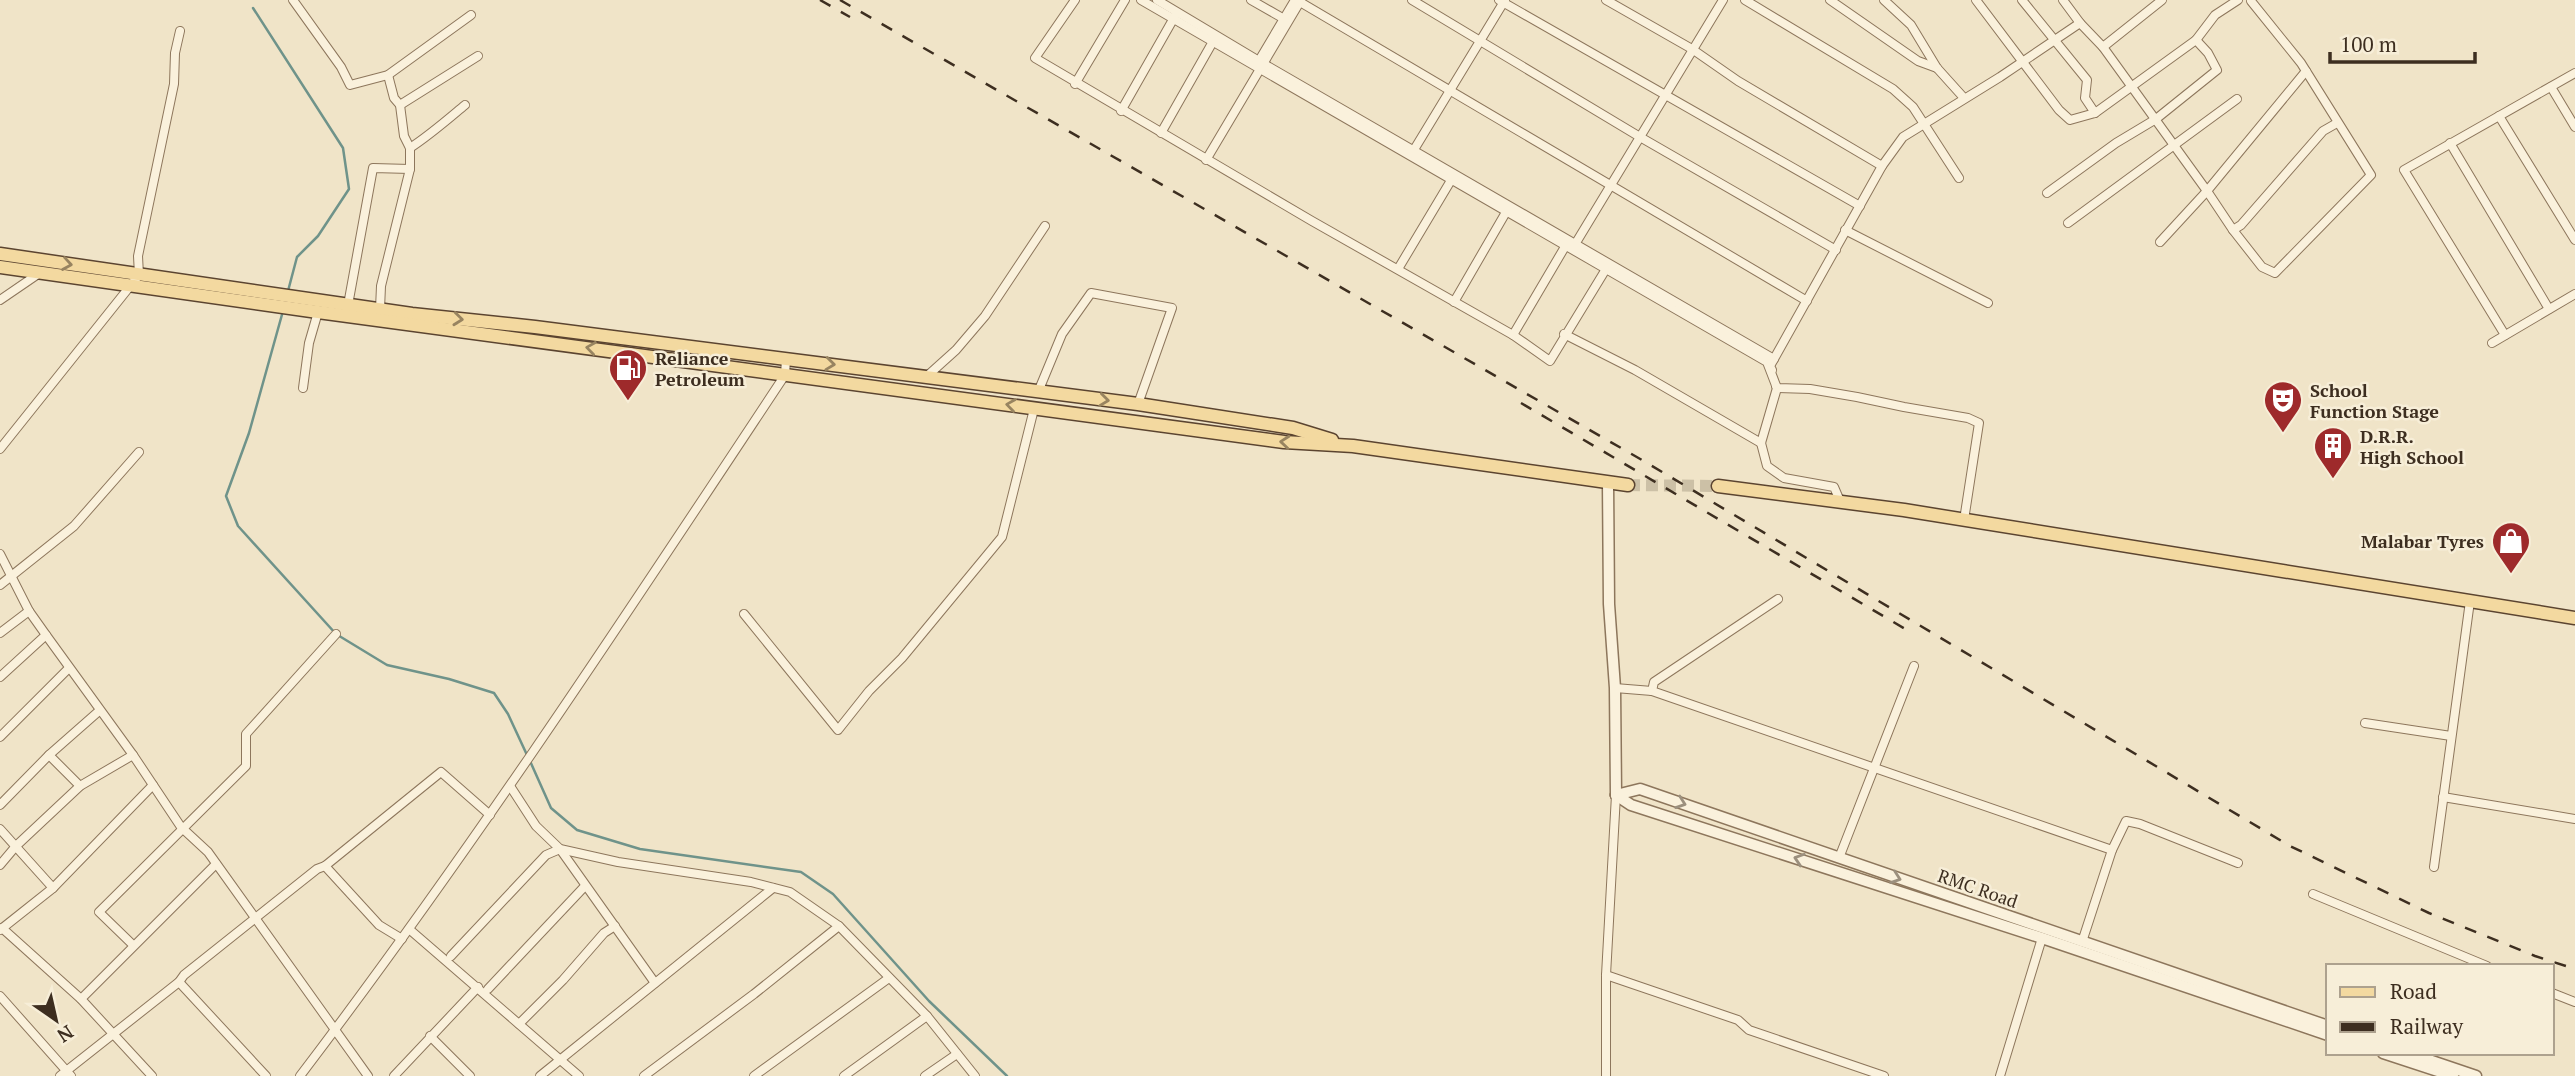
<svg xmlns="http://www.w3.org/2000/svg" width="2575" height="1076" viewBox="0 0 2575 1076" font-family="'PT Serif',serif">
	<style>
		.lines { fill: none; stroke-linecap: round; stroke-linejoin: round }
		.stream { stroke: #6f938a; stroke-width: 2.5 }
		.primary-tunnel { stroke: #ccc0a6; stroke-width: 12; stroke-dasharray: 12 6; stroke-linecap: butt }
		.minor-casing { stroke: #8d765c; stroke-width: 10 }
		.tertiary-casing { stroke: #8d765c; stroke-width: 13 }
		.primary-casing { stroke: #5b4430; stroke-width: 15 }
		.minor { stroke: #faf1dc; stroke-width: 8 }
		.tertiary { stroke: #faf1dc; stroke-width: 10 }
		.primary { stroke: #f3d9a0; stroke-width: 12 }
		.rail { stroke: #3d2e20; stroke-width: 2.5; stroke-dasharray: 12 12; stroke-linecap: butt }
		.oneway { stroke: #988460 }
		.oneway2 { stroke: #9c907e }
		.labels { text-anchor: middle; dominant-baseline: central; stroke-width: 5; stroke-linejoin: round; paint-order: stroke }
		.poi-label { font-size: 18px; font-weight: bold; fill: #3d2e20; stroke: #f7eed8; text-anchor: start }
		.street-label { font-size: 18px; fill: #3d2e20; stroke: #f7eed8 }
	</style>
	<rect width="100%" height="100%" fill="#f0e4c8"/>
	<g class="lines">
		<g class="stream">
			<path d="M253 8 343 148 349 189 318 236 297 257 288 291"/>
			<path d="M283 311 249 433 226 496 238 526 336 634 387 665 449 679 494 693 508 714 527 755"/>
			<path d="M530 761 551 808 577 830 640 849 801 872 833 894 929 1001 1007 1076"/>
		</g>
		<path class="primary-tunnel" d="M1628 485 1718 486"/>
		<defs>
			<g id="minor">
				<path d="M293 0 341 67 350 85 388 75 471 15"/>
				<path d="M1075 0 1035 58 1312 221 1513 335 1550 361 1606 269 1767 362 1777 388 1761 443 1767 466 1784 478 1834 487 1840 501"/>
				<path d="M1141 0 1606 269 1607 266"/>
				<path d="M1157 0 1264 64 1774 359"/>
				<path d="M1251 0 1286 20"/>
				<path d="M1412 0 1640 137 1836 250"/>
				<path d="M1499 0 1860 206"/>
				<path d="M1606 0 1692 49 1738 81 1882 166"/>
				<path d="M1745 0 1893 89 1913 107 1959 178"/>
				<path d="M1830 0 1918 61 1937 68"/>
				<path d="M1884 0 1911 25 1937 68 1964 98"/>
				<path d="M1976 0 2059 110 2070 120 2095 113 2196 40 2215 15 2238 0"/>
				<path d="M2022 0 2087 80 2085 98 2095 113"/>
				<path d="M2063 0 2080 23"/>
				<path d="M1300 2 1807 301"/>
				<path d="M2103 47 2207 191 2233 230 2262 267 2275 273 2371 175 2301 63 2251 1"/>
				<path d="M1257 64 1295 0"/>
				<path d="M1075 84 1125 0"/>
				<path d="M2551 87 2575 127"/>
				<path d="M400 105 478 56"/>
				<path d="M1121 111 1175 16"/>
				<path d="M2499 116 2575 240"/>
				<path d="M1161 133 1215 38"/>
				<path d="M2450 143 2549 309"/>
				<path d="M410 148C430 135 447 120 465 105"/>
				<path d="M1412 153 1505 0"/>
				<path d="M1206 160 1301 0"/>
				<path d="M2047 193 2116 143 2156 119 2217 70 2208 53 2196 40"/>
				<path d="M2068 223 2237 99"/>
				<path d="M1845 230 1988 303"/>
				<path d="M2233 230 2241 225 2323 131 2337 123"/>
				<path d="M2160 242 2207 191 2306 71"/>
				<path d="M1574 246 1723 0"/>
				<path d="M1398 269 1453 177"/>
				<path d="M0 300 41 272"/>
				<path d="M1454 302 1509 207"/>
				<path d="M348 305 373 168 410 169"/>
				<path d="M380 309 381 286 410 169V148L404 136 400 105 394 98 388 75"/>
				<path d="M1564 334 1635 370 1761 443"/>
				<path d="M1513 335 1566 245"/>
				<path d="M2505 335 2404 170 2575 73"/>
				<path d="M2492 343 2575 294"/>
				<path d="M1772 370 1770 366 1882 166 1903 137 2000 77 2080 23 2103 47 2162 0"/>
				<path d="M926 377 956 350 985 316 1045 226"/>
				<path d="M1776 386 1777 388 1810 389 1857 397 1904 407 1968 418 1979 423 1964 520"/>
				<path d="M303 388 309 343 318 312"/>
				<path d="M1038 392 1062 334 1091 293 1172 308 1138 404"/>
				<path d="M0 449 139 275 138 256 174 84 175 53 180 31"/>
				<path d="M0 554 29 611 46 635 133 755 181 827 208 852 368 1076"/>
				<path d="M0 585 74 526 139 452"/>
				<path d="M744 614 838 730 869 691 902 658 1002 537 1034 409"/>
				<path d="M0 633 29 611"/>
				<path d="M0 677 46 635"/>
				<path d="M1615 688 1652 691 2112 850"/>
				<path d="M1652 691 1654 682 1778 599"/>
				<path d="M2365 723 2451 736"/>
				<path d="M0 737 69 668"/>
				<path d="M49 755 80 786"/>
				<path d="M510 786 536 826 560 849 618 862 751 882 790 892 839 926 927 1016 975 1076"/>
				<path d="M2443 797 2575 819"/>
				<path d="M0 805 49 755 99 711"/>
				<path d="M0 829 53 888"/>
				<path d="M1839 858 1914 666"/>
				<path d="M0 865 16 846 80 786 133 755"/>
				<path d="M325 866 379 925 402 939"/>
				<path d="M2434 867 2470 601"/>
				<path d="M2313 894 2487 966"/>
				<path d="M2 928 81 999 152 1076"/>
				<path d="M409 929 579 1076"/>
				<path d="M0 930 53 888 153 785"/>
				<path d="M2082 942 2112 850 2126 821 2140 824 2238 863"/>
				<path d="M133 945 99 912 246 766V734L336 634"/>
				<path d="M451 956 546 855 560 849 655 983"/>
				<path d="M1606 975 1738 1020 1749 1030 1884 1076"/>
				<path d="M179 982 266 1076"/>
				<path d="M488 989 585 886"/>
				<path d="M2552 993 2575 1002"/>
				<path d="M0 996 71 1076"/>
				<path d="M81 999 216 864"/>
				<path d="M519 1024 563 980 604 933 615 926"/>
				<path d="M430 1036 470 1076"/>
				<path d="M60 1076 179 982 184 975 317 869 325 866 441 772 490 815"/>
				<path d="M300 1076C472 850 628 612 785 375L786 359"/>
				<path d="M394 1076 478 987"/>
				<path d="M540 1076 773 888"/>
				<path d="M644 1076 754 994 839 926"/>
				<path d="M754 1076 889 978"/>
				<path d="M844 1076 927 1016"/>
				<path d="M925 1076 957 1054"/>
				<path d="M1606 1076V975L1616 795"/>
				<path d="M2000 1076 2042 938"/>
			</g>
			<g id="tertiary">
				<path d="M1608 482 1609 604 1615 688 1616 795"/>
				<path d="M1616 795 1640 789 2328 1026"/>
				<path d="M1616 795 1631 805 2042 938 2328 1035"/>
				<path d="M2383 1053 2453 1076"/>
				<path d="M2408 1053 2476 1076"/>
			</g>
			<g id="primary">
				<path d="M0 254 412 314 535 327 1138 404 1293 428 1332 440"/>
				<path d="M0 267 318 312 1284 442 1353 446 1628 485"/>
				<path d="M1718 486 1904 510 2575 618"/>
			</g>
		</defs>
		<use href="#minor" class="minor-casing"/>
		<use href="#tertiary" class="tertiary-casing"/>
		<use href="#primary" class="primary-casing"/>
		<use href="#minor" class="minor"/>
		<use href="#tertiary" class="tertiary"/>
		<use href="#primary" class="primary"/>
		<g class="rail">
			<path d="M820 0 850 17"/>
			<path d="M840 0 1642 460 2290 846 2429 913 2535 956 2575 969"/>
			<path d="M1521 403 1907 630"/>
		</g>
	</g>
	<defs><path id="oneway-chevron" d="M-2-3.5L2.5 0L-2 3.5" fill="none" stroke-width="1.6" stroke-linecap="round" stroke-linejoin="round" transform="scale(1.75)"/></defs>
	<g class="oneway">
		<use href="#oneway-chevron" transform="translate(67 264) rotate(9)"/>
		<use href="#oneway-chevron" transform="translate(458 319) rotate(6)"/>
		<use href="#oneway-chevron" transform="translate(591 348) rotate(-172)"/>
		<use href="#oneway-chevron" transform="translate(830 364) rotate(7)"/>
		<use href="#oneway-chevron" transform="translate(1104 400) rotate(7)"/>
		<use href="#oneway-chevron" transform="translate(1011 405) rotate(-172)"/>
		<use href="#oneway-chevron" transform="translate(1285 442) rotate(-175)"/>
	</g>
	<g class="oneway2">
		<use href="#oneway-chevron" transform="translate(1681 803) rotate(19)"/>
		<use href="#oneway-chevron" transform="translate(1799 859) rotate(-162)"/>
		<use href="#oneway-chevron" transform="translate(1896 878) rotate(19)"/>
	</g>
	<defs>
		<symbol id="fuel-pin" viewBox="-11 -11 22 30"><path d="M0 17L-7.5 6A9.5 9.5 0 1 1 7.5 6Z" fill="#9e2a2b" stroke="#f7eed8"/><path d="M-5.5-6h7V0h2V4h1.3V-2.5L3-4.5l.8-.8L6-3V5H2.5V1h-1V6h-7ZM-4.2-4.7v3.2H.2V-4.7Z" fill="#fff"/></symbol>
		<symbol id="theatre-pin" viewBox="-11 -11 22 30"><path d="M0 17L-7.5 6A9.5 9.5 0 1 1 7.5 6Z" fill="#9e2a2b" stroke="#f7eed8"/><path d="M-5-5.5Q0-4 5-5.5V0Q5 5 0 6Q-5 5-5 0ZM-3.3-2.5H-1v1.5H-3.3ZM1-2.5H3.3v1.5H1ZM-2.8 1Q0 5.5 2.8 1Z" fill="#fff"/></symbol>
		<symbol id="building-pin" viewBox="-11 -11 22 30"><path d="M0 17L-7.5 6A9.5 9.5 0 1 1 7.5 6Z" fill="#9e2a2b" stroke="#f7eed8"/><path d="M-4-6H4V6H1V3H-1V6H-4ZM-2.5-4.3h1.7v1.8h-1.7ZM.8-4.3h1.7v1.8H.8ZM-2.5-1h1.7V.8h-1.7ZM.8-1h1.7V.8H.8Z" fill="#fff"/></symbol>
		<symbol id="shop-pin" viewBox="-11 -11 22 30"><path d="M0 17L-7.5 6A9.5 9.5 0 1 1 7.5 6Z" fill="#9e2a2b" stroke="#f7eed8"/><path d="M-5-2.5h2.3a2.7 3.5 0 0 1 5.4 0H5L5.5 6h-11ZM-1.5-2.5h3a1.5 2.3 0 0 0-3 0Z" fill="#fff"/></symbol>
	</defs>
	<g fill-rule="evenodd">
		<use href="#fuel-pin" x="606" y="346" width="44" height="60"/>
		<use href="#theatre-pin" x="2261" y="378" width="44" height="60"/>
		<use href="#building-pin" x="2311" y="424" width="44" height="60"/>
		<use href="#shop-pin" x="2489" y="519" width="44" height="60"/>
	</g>
	<g class="labels">
		<g class="poi-label">
			<text x="655" y="358">Reliance<tspan x="655" dy="21">Petroleum</tspan></text>
			<text x="2310" y="390">School<tspan x="2310" dy="21">Function Stage</tspan></text>
			<text x="2360" y="436">D.R.R.<tspan x="2360" dy="21">High School</tspan></text>
			<text x="2484" y="541" text-anchor="end">Malabar Tyres</text>
		</g>
		<g class="street-label">
			<text transform="translate(1978 888) rotate(19)">RMC Road</text>
		</g>
	</g>
	<rect x="2326" y="964" width="228" height="91" fill="#f7eed8" stroke="#ada18e" stroke-width="2"/>
	<rect x="2340" y="987" width="35" height="10" fill="#f3d9a0" stroke="#ada18e" stroke-width="2"/>
	<text x="2390" y="999" font-size="21" fill="#3d2e20">Road</text>
	<rect x="2340" y="1022" width="35" height="10" fill="#3d2e20" stroke="#ada18e" stroke-width="2"/>
	<text x="2390" y="1034" font-size="21" fill="#3d2e20">Railway</text>
	<g transform="translate(56 1020) rotate(146)" stroke="#f7eed8" stroke-width="5" paint-order="stroke">
	<path d="M0-5L12 26L0 18L-12 26Z" fill="#3d2e20"/>
	<text y="-10" font-size="19" font-weight="bold" text-anchor="middle" fill="#3d2e20">N</text>
	</g>
	<path d="M2330 52v10h145v-10" fill="none" stroke="#3d2e20" stroke-width="3.5"/>
	<text x="2340" y="52" font-size="21" fill="#3d2e20" stroke="#f7eed8" stroke-width="5" paint-order="stroke">100 m</text>
</svg>
